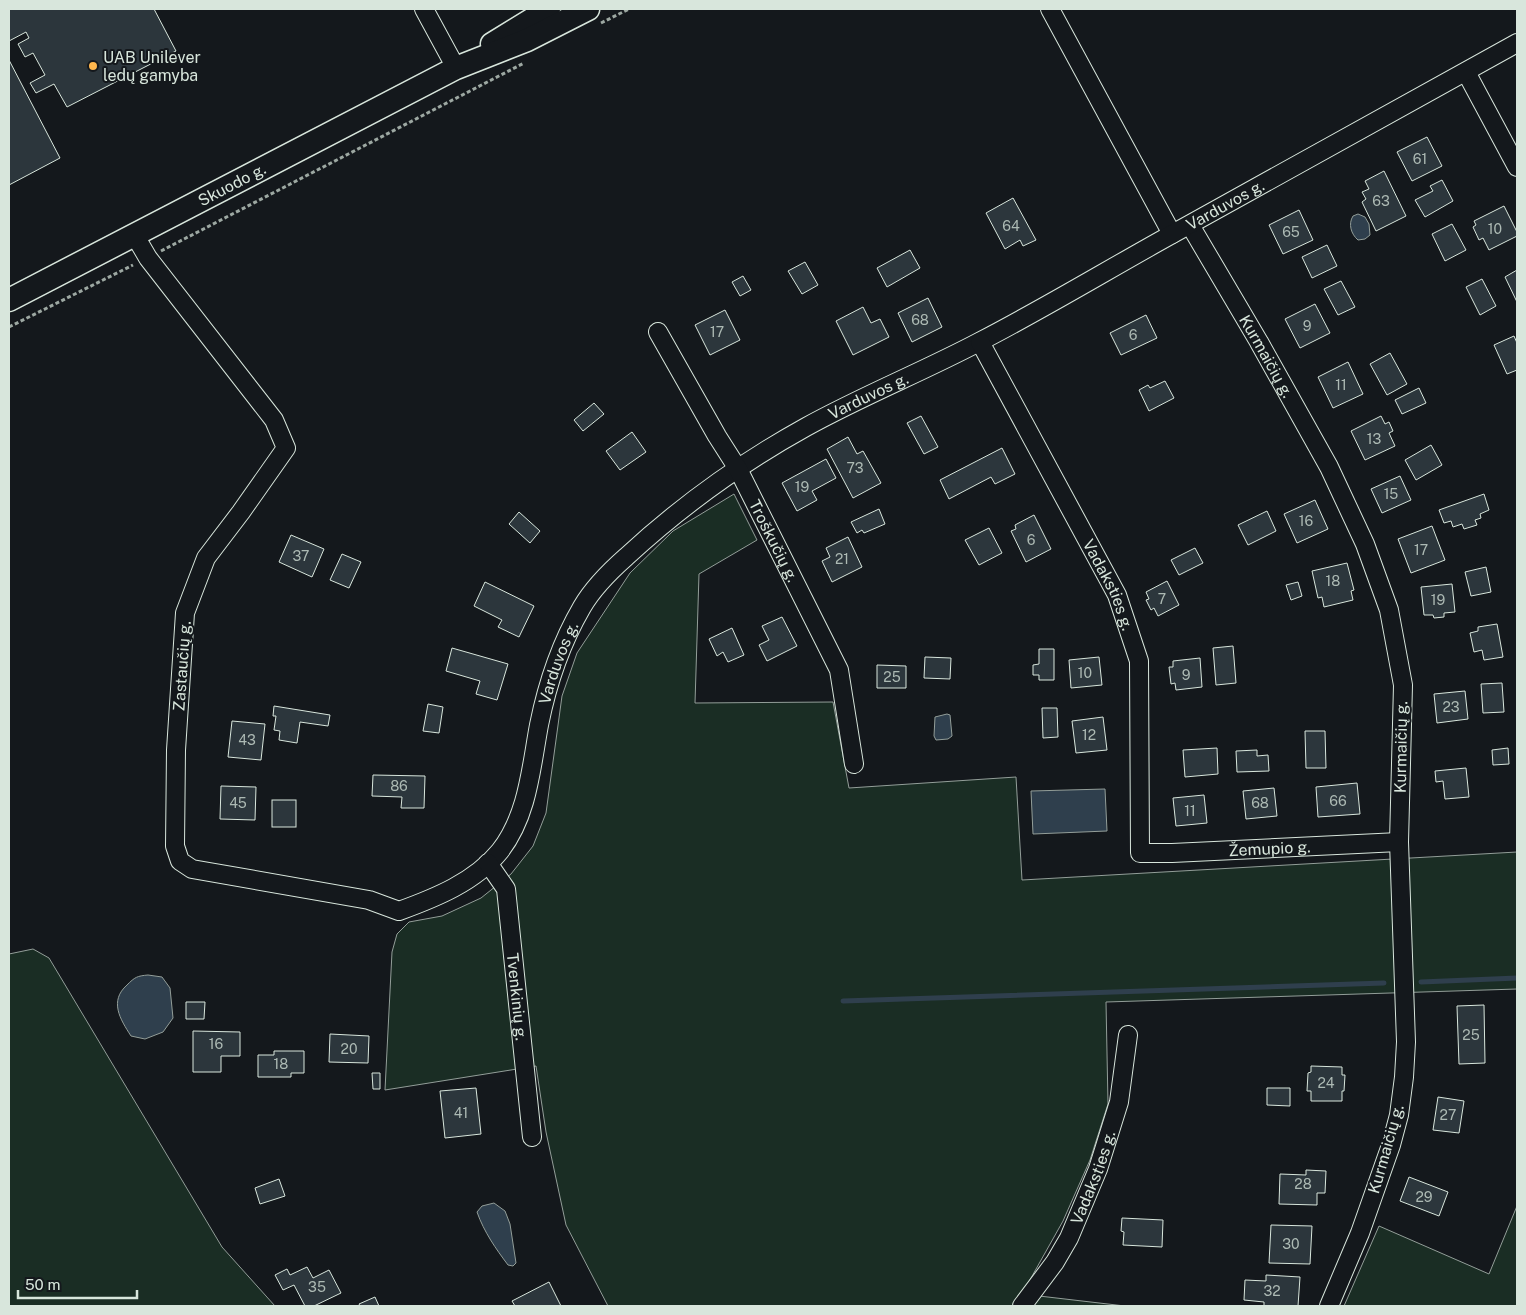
<svg xmlns="http://www.w3.org/2000/svg" width="1526" height="1315" viewBox="0 0 1526 1315" font-family="'Public Sans',sans-serif">
	<style>
		.green { fill: #1a2d24; stroke: #939e99 }
		.water { fill: #2f3f4d; stroke: #939e99 }
		.lines { fill: none; stroke-linecap: round; stroke-linejoin: round }
		.stream { stroke: #2f3f4d; stroke-width: 5 }
		.building { fill: #2c363c; stroke: #d8e6dc }
		.minor-casing { stroke: #d8e6dc; stroke-width: 20 }
		.major-casing { stroke: #d8e6dc; stroke-width: 25 }
		.path { stroke: #9da8a2; stroke-width: 3; stroke-dasharray: 4 2.5; stroke-linecap: butt }
		.minor { stroke: #14181c; stroke-width: 18 }
		.major { stroke: #14181c; stroke-width: 22 }
		.poi-dot { fill: #ffb74d; stroke: #14181c; stroke-width: 2 }
		.labels { text-anchor: middle; dominant-baseline: central; stroke-width: 4; stroke-linejoin: round; paint-order: stroke }
		.number-label { font-size: 14px; fill: #adbab4 }
		.poi-label { font-size: 16px; fill: #d8e6dc; stroke: #14181c; text-anchor: start }
		.street-label { font-size: 16px; fill: #d8e6dc; stroke: #14181c }
	</style>
	<rect width="100%" height="100%" fill="#14181c"/>
	<g class="green">
		<path d="M734 494 757 540 699 574 695 703 833 702 849 788 1016 777 1022 880 1517 852V989L1106 1002 1108 1104 1090 1160 1063 1221 1022 1294 1125 1306H608L566 1225 546 1132 536 1066 385 1090 392 952 397 934 409 922 442 916 481 898 511 874 533 846 546 813 562 696 577 653 630 573 673 531Z"/>
		<path d="M33 949 49 958 222 1247 275 1306H9V954Z"/>
		<path d="M1517 1206V1306H1344L1379 1226 1489 1274Z"/>
	</g>
	<g class="water">
		<path d="M1358 214 1365 217 1369 224 1370 235 1365 239 1358 240C1351 234 1348 224 1353 216Z"/>
		<path d="M947 714 950 715 952 736 948 739 936 740 934 736 935 717Z"/>
		<path d="M1105 789 1107 831 1033 834 1031 791Z"/>
		<path d="M148 975 162 977 170 988 173 1018 163 1032 145 1039 131 1036C120 1019 109 1001 127 985 135 977 137 976 148 975Z"/>
		<path d="M494 1203 505 1211 510 1224 516 1263 513 1266 508 1265C496 1249 484 1232 477 1212L482 1206Z"/>
	</g>
	<g class="lines">
		<g class="stream">
			<path d="M1421 982 1517 978"/>
			<path d="M843 1001 1384 983"/>
		</g>
	</g>
	<g class="building">
		<path d="M9 9H154L176 51 67 107 54 84 36 93 30 83 45 75 33 53 25 57 18 44 29 38 26 32 9 41Z"/>
		<path d="M9 60 60 158 9 185Z"/>
		<path d="M1427 137 1442 166 1412 181 1397 152Z"/>
		<path d="M1384 171 1406 216 1376 231 1362 202 1366 199 1362 192 1369 189 1365 181Z"/>
		<path d="M1442 180 1453 201 1425 217 1415 200 1433 191 1430 186Z"/>
		<path d="M1013 198 1036 240 1023 246 1020 240 1005 249 986 213Z"/>
		<path d="M1504 206 1517 232V236L1489 250 1483 238 1479 240 1473 227 1476 225 1474 221Z"/>
		<path d="M1299 210 1313 240 1283 254 1269 225Z"/>
		<path d="M1452 224 1466 250 1445 261 1432 234Z"/>
		<path d="M1327 245 1337 266 1312 278 1302 257Z"/>
		<path d="M910 250 920 268 887 287 877 268Z"/>
		<path d="M805 262 818 285 802 294 788 271Z"/>
		<path d="M1517 270V302L1505 277Z"/>
		<path d="M743 276 751 290 740 296 732 282Z"/>
		<path d="M1482 279 1496 306 1480 315 1466 287Z"/>
		<path d="M1341 281 1355 307 1338 315 1324 289Z"/>
		<path d="M928 298 942 327 912 342 898 313Z"/>
		<path d="M1315 304 1330 333 1300 348 1285 319Z"/>
		<path d="M863 307 871 323 880 319 889 337 853 355 836 321Z"/>
		<path d="M725 310 740 340 710 355 695 325Z"/>
		<path d="M1146 315 1157 338 1121 355 1110 333Z"/>
		<path d="M1514 336 1517 343V370L1507 374 1494 345Z"/>
		<path d="M1390 353 1407 384 1387 395 1370 364Z"/>
		<path d="M1348 362 1363 394 1333 408 1318 377Z"/>
		<path d="M1165 381 1174 398 1149 411 1139 390 1148 385 1150 388Z"/>
		<path d="M1419 388 1426 403 1402 414 1395 400Z"/>
		<path d="M594 403 604 414 583 431 574 420Z"/>
		<path d="M921 416 938 447 924 454 907 423Z"/>
		<path d="M1381 416 1385 424 1389 422 1393 431 1389 433 1395 446 1365 460 1351 431Z"/>
		<path d="M632 432 646 452 620 470 606 451Z"/>
		<path d="M848 437 857 454 863 451 881 483 853 498 827 449Z"/>
		<path d="M1431 445 1442 465 1416 480 1405 460Z"/>
		<path d="M1002 448 1015 474 995 484 991 477 949 499 940 480Z"/>
		<path d="M826 459 836 478 812 491 817 500 797 511 782 483Z"/>
		<path d="M1400 476 1411 500 1382 513 1371 489Z"/>
		<path d="M1484 494 1489 510 1480 514 1481 518 1475 520 1477 525 1464 529 1462 524 1453 527 1451 521 1444 523 1439 510Z"/>
		<path d="M1315 500 1328 529 1297 543 1284 514Z"/>
		<path d="M879 509 885 524 864 533 862 530 857 533 851 522Z"/>
		<path d="M1267 511 1276 531 1248 545 1238 525Z"/>
		<path d="M519 512 540 531 530 543 509 524Z"/>
		<path d="M1034 515 1051 549 1026 562 1011 531 1016 529 1015 525Z"/>
		<path d="M1432 526 1445 560 1411 573 1398 539Z"/>
		<path d="M989 528 1002 553 979 565 965 540Z"/>
		<path d="M291 535 324 549 312 577 279 562Z"/>
		<path d="M848 537 862 567 832 582 822 561 830 557 826 548Z"/>
		<path d="M1195 548 1203 563 1179 575 1171 560Z"/>
		<path d="M342 554 361 562 349 588 330 580Z"/>
		<path d="M1347 563 1354 590 1351 591 1353 600 1324 607 1322 597 1318 598 1312 571Z"/>
		<path d="M1486 567 1491 592 1471 596 1465 572Z"/>
		<path d="M1167 581 1179 605 1158 616 1154 608 1151 610 1146 600 1149 599 1146 592Z"/>
		<path d="M485 582 534 606 519 637 498 627 502 620 474 606Z"/>
		<path d="M1298 582 1302 596 1291 600 1286 585Z"/>
		<path d="M1452 584 1455 612 1444 613V617L1434 618 1433 615H1424L1421 587Z"/>
		<path d="M782 617 797 646 767 661 759 645 769 640 762 626Z"/>
		<path d="M1497 624 1503 657 1484 660 1482 650 1474 652 1470 633 1478 631V627Z"/>
		<path d="M732 628 744 655 728 662 723 652 717 656 709 639Z"/>
		<path d="M1233 646 1236 683 1216 685 1213 648Z"/>
		<path d="M452 648 508 664 497 700 476 694 480 681 446 671Z"/>
		<path d="M1039 649H1054V680H1039V675H1033V665L1039 664Z"/>
		<path d="M925 657 951 658 950 679 924 678Z"/>
		<path d="M1099 657 1102 685 1071 688 1069 660Z"/>
		<path d="M1200 658 1202 687 1176 690 1175 683 1171 684 1169 667H1173V661Z"/>
		<path d="M877 665 906 666V688H877Z"/>
		<path d="M1502 683 1504 712 1483 713 1481 684Z"/>
		<path d="M1465 691 1468 719 1437 723 1434 694Z"/>
		<path d="M428 704 443 707 439 733 423 731Z"/>
		<path d="M274 706 330 715 328 726 300 722 297 743 279 740 280 731 274 730 276 716H273Z"/>
		<path d="M1042 708H1057L1058 737 1043 738Z"/>
		<path d="M1103 717 1107 750 1076 753 1072 721Z"/>
		<path d="M232 721 265 724 261 760 228 757Z"/>
		<path d="M1305 731H1325L1326 768H1306Z"/>
		<path d="M1217 748 1218 774 1185 777 1183 750Z"/>
		<path d="M1508 748 1509 764 1493 765 1492 750Z"/>
		<path d="M1257 750V756L1268 755 1269 771 1237 772 1236 751Z"/>
		<path d="M1466 768 1469 797 1445 799 1443 781 1436 782 1435 771Z"/>
		<path d="M373 775 425 776 424 808H401L402 797 372 796Z"/>
		<path d="M1357 783 1360 814 1318 817 1316 787Z"/>
		<path d="M221 786 256 787 255 820 220 819Z"/>
		<path d="M1274 788 1277 816 1246 819 1243 791Z"/>
		<path d="M1204 795 1207 823 1176 826 1173 798Z"/>
		<rect x="272" y="800" width="24" height="27"/>
		<path d="M186 1002H205L204 1019H186Z"/>
		<path d="M1484 1005 1485 1063 1459 1064 1457 1006Z"/>
		<path d="M193 1031 240 1032V1056H221V1072H193Z"/>
		<path d="M330 1034 369 1036 368 1063 329 1062Z"/>
		<path d="M274 1051H304V1073H291V1077H258V1055H274Z"/>
		<path d="M1311 1066 1342 1067V1075H1345L1344 1091H1342V1101H1311V1091H1307L1308 1073 1311 1072Z"/>
		<path d="M372 1073H380V1089H373Z"/>
		<path d="M476 1088 481 1134 445 1138 440 1091Z"/>
		<path d="M1267 1088H1290V1106L1267 1105Z"/>
		<path d="M1438 1097 1464 1101 1459 1133 1433 1130Z"/>
		<path d="M1306 1170 1326 1171 1325 1193H1317V1205L1279 1204 1280 1174 1306 1175Z"/>
		<path d="M1409 1177 1448 1192 1439 1216 1400 1201Z"/>
		<path d="M279 1179 285 1196 260 1204 255 1188Z"/>
		<path d="M1122 1218 1163 1220 1162 1247 1123 1245 1124 1232 1121 1231Z"/>
		<path d="M1271 1225 1312 1226 1310 1264 1269 1263Z"/>
		<path d="M307 1267 313 1278 329 1270 341 1293 314 1306H305L294 1285 283 1290 275 1275 287 1269 290 1275Z"/>
		<path d="M1266 1275 1300 1277 1298 1306H1264V1302L1244 1300 1245 1280 1266 1281Z"/>
		<path d="M549 1282 561 1306H515L512 1301Z"/>
		<path d="M375 1297 379 1306H360L359 1304Z"/>
	</g>
	<g class="lines">
		<defs>
			<g id="minor">
				<path d="M424 9 456 68"/>
				<path d="M1050 9 1172 234"/>
				<path d="M1466 72 1517 167"/>
				<path id="s1" d="M1190 225 1259 342 1329 467 1365 544 1389 610 1403 685 1399 842 1406 1042 1404 1077 1399 1115 1391 1145 1360 1233 1329 1306"/>
				<path id="s2" d="M134 234 148 258 274 420 286 448 241 512 206 558 185 613 176 750 175 846 180 861 192 869 369 900 399 911C435 898 475 882 500 851 528 815 531 768 539 725 547 685 561 643 582 607 593 588 609 572 626 557 680 507 741 463 806 427 862 396 922 372 979 342 1043 309 1104 272 1167 237 1283 172 1400 108 1517 43"/>
				<path id="s3" d="M658 332 717 436 738 469 839 670 854 764"/>
				<path id="s4" d="M980 342 1117 595 1139 661 1140 853H1172L1399 842"/>
				<path id="s5" d="M488 863 506 889 532 1137"/>
				<path id="s6" d="M1022 1306 1055 1262 1069 1238 1098 1169 1119 1102 1128 1035"/>
			</g>
			<g id="major">
				<path d="M492 44 549 9"/>
				<path id="s7" d="M9 300 456 68 527 40 588 9"/>
			</g>
		</defs>
		<use href="#minor" class="minor-casing"/>
		<use href="#major" class="major-casing"/>
		<g class="path">
			<path d="M601 23 629 9"/>
			<path d="M161 251 524 63"/>
			<path d="M9 327 133 265"/>
		</g>
		<use href="#minor" class="minor"/>
		<use href="#major" class="major"/>
	</g>
	<circle class="poi-dot" cx="93" cy="66" r="5"/>
	<g class="labels">
		<g class="number-label">
			<text x="1420" y="159">61</text>
			<text x="1381" y="201">63</text>
			<text x="1011" y="226">64</text>
			<text x="1495" y="229">10</text>
			<text x="1291" y="232">65</text>
			<text x="920" y="320">68</text>
			<text x="1307" y="326">9</text>
			<text x="717" y="332">17</text>
			<text x="1133" y="335">6</text>
			<text x="1341" y="385">11</text>
			<text x="1374" y="439">13</text>
			<text x="855" y="468">73</text>
			<text x="802" y="487">19</text>
			<text x="1391" y="494">15</text>
			<text x="1306" y="521">16</text>
			<text x="1031" y="540">6</text>
			<text x="1421" y="550">17</text>
			<text x="301" y="556">37</text>
			<text x="842" y="559">21</text>
			<text x="1333" y="581">18</text>
			<text x="1162" y="599">7</text>
			<text x="1438" y="600">19</text>
			<text x="1085" y="673">10</text>
			<text x="1186" y="675">9</text>
			<text x="892" y="677">25</text>
			<text x="1451" y="707">23</text>
			<text x="1089" y="735">12</text>
			<text x="247" y="740">43</text>
			<text x="399" y="786">86</text>
			<text x="1338" y="801">66</text>
			<text x="238" y="803">45</text>
			<text x="1260" y="803">68</text>
			<text x="1190" y="811">11</text>
			<text x="1471" y="1035">25</text>
			<text x="216" y="1044">16</text>
			<text x="349" y="1049">20</text>
			<text x="281" y="1064">18</text>
			<text x="1326" y="1083">24</text>
			<text x="461" y="1113">41</text>
			<text x="1448" y="1115">27</text>
			<text x="1303" y="1184">28</text>
			<text x="1424" y="1197">29</text>
			<text x="1291" y="1244">30</text>
			<text x="317" y="1287">35</text>
			<text x="1272" y="1291">32</text>
		</g>
		<g class="poi-label">
			<text x="103" y="57">UAB Unilever<tspan x="103" dy="18">ledų gamyba</tspan></text>
		</g>
		<g class="street-label">
			<text stroke="none"><textPath href="#s7" startOffset="251">Skuodo g.</textPath></text>
			<text stroke="none"><textPath href="#s2" startOffset="2076">Varduvos g.</textPath></text>
			<text stroke="none"><textPath href="#s1" startOffset="152">Kurmaičių g.</textPath></text>
			<text stroke="none"><textPath href="#s2" startOffset="1671">Varduvos g.</textPath></text>
			<text stroke="none"><textPath href="#s3" startOffset="239">Troškučių g.</textPath></text>
			<text stroke="none"><textPath href="#s4" startOffset="275">Vadaksties g.</textPath></text>
			<text stroke="none"><textPath href="#s2" startOffset="1251">Varduvos g.</textPath></text>
			<text transform="translate(182 666) rotate(-86)">Zastaučių g.</text>
			<text transform="translate(1401 747) rotate(-89)">Kurmaičių g.</text>
			<text stroke="none"><textPath href="#s4" startOffset="679">Žemupio g.</textPath></text>
			<text stroke="none"><textPath href="#s5" startOffset="140">Tvenkinių g.</textPath></text>
			<text transform="translate(1386 1149) rotate(-74)">Kurmaičių g.</text>
			<text stroke="none"><textPath href="#s6" startOffset="148">Vadaksties g.</textPath></text>
		</g>
	</g>
	<rect width="1526" height="1315" fill="none" stroke="#d8e6dc" stroke-width="20"/>
	<path d="M18 1290v8h119v-8" fill="none" stroke="#d8e6dc" stroke-width="2.5"/>
	<text x="25" y="1290" font-size="15" fill="#d8e6dc" stroke="#14181c" stroke-width="4" paint-order="stroke">50 m</text>
</svg>
